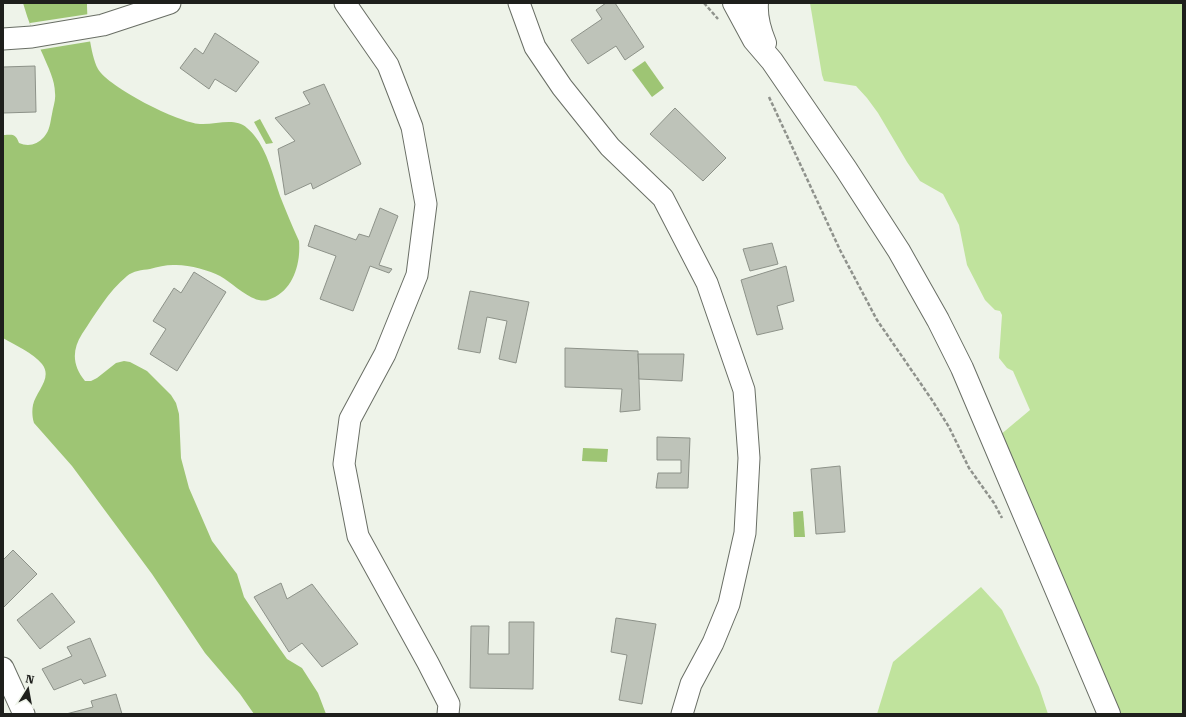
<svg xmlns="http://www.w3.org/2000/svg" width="1186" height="717" viewBox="0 0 1186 717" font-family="'Roboto Serif',serif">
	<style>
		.green { fill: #c0e39d }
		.water { fill: #9ec574 }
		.pier { fill: #eef3e9 }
		.building { fill: #bec3b9; stroke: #8d9289 }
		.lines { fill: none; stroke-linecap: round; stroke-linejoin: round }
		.street-casing { stroke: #696e65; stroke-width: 23 }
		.secondary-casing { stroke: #696e65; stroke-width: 24 }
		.path { stroke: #8f928c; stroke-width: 2.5; stroke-dasharray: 4 2; stroke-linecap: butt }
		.street { stroke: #fff; stroke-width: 21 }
		.secondary { stroke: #fff; stroke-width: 22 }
	</style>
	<rect width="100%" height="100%" fill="#eef3e9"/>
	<g class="green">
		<path d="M810 3H1183V714H1109L993 441 1030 410 1013 371 1007 368 999 358 1002 315 1000 311 995 310 985 300 967 265 959 225 943 194 920 181 907 162 878 113 867 98 856 86 824 81 822 75Z"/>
		<path d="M981 587 1002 610 1039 687 1048 714H877L893 662Z"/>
	</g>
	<g class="water">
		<path d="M23 3H87C87 20 90 54 98 69 108 87 179 123 200 124 216 125 235 117 247 128 266 144 272 173 280 196 286 211 292 226 299 241 301 264 293 292 268 300 252 304 234 284 220 276 209 270 187 264 173 265 166 265 157 267 150 269 142 270 133 271 127 276 108 292 96 313 82 334 72 350 72 365 85 381H91L97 378 116 363 124 361 130 362 147 371 171 395 176 403 179 414 181 458 189 488 212 541 237 574 244 597 254 612 287 659 302 668 318 693 326 714H254L240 694 205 653 152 574 72 466 34 423C32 417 32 410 33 405 36 391 53 378 42 364 33 353 15 345 3 338V135C13 135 15 133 19 143 28 147 37 145 44 137 50 130 50 123 52 114 53 107 56 100 55 93 55 80 48 67 43 55 35 38 28 21 23 3Z"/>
		<path d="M645 61 664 88 652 97 632 70Z"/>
		<path d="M260 119 273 143 266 144 254 122Z"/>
		<path d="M583 448 608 449 607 462 582 461Z"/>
		<path d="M803 511 805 537H794L793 512Z"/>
	</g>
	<path class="pier" d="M89 14 93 41 38 50 31 32 30 23Z"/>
	<g class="building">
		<path d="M606 3H615L644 47 625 60 616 46 588 64 571 40 602 19 596 10Z"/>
		<path d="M215 33 259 62 236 92 215 79 209 89 180 68 195 48 203 54Z"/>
		<path d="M35 66 36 112 3 113V67Z"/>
		<path d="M324 84 361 164 313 189 311 183 285 195 278 149 295 141 275 118 310 104 303 92Z"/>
		<path d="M675 108 726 158 703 181 650 134Z"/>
		<path d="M380 208 398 216 379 265 392 269 389 273 370 266 353 311 320 299 336 256 308 246 315 225 356 240 359 234 369 237Z"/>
		<path d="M772 243 778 264 750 271 743 249Z"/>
		<path d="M786 266 794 301 777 306 783 329 757 335 741 280Z"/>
		<path d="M194 272 226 292 177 371 150 354 166 329 153 321 174 288 181 293Z"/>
		<path d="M470 291 529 302 516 363 499 359 507 321 487 317 480 353 458 349Z"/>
		<path d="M565 348 638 351 640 410 620 412 622 389 565 387Z"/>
		<path d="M638 354H684L682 381 639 379Z"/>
		<path d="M657 437 690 438 688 488H656L658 473H681V460H657Z"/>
		<path d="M840 466 845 532 816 534 811 469Z"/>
		<path d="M13 550 37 574 3 608V560Z"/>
		<path d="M281 583 287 599 312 584 358 644 322 667 302 643 289 652 254 597Z"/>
		<path d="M52 593 75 622 40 649 17 620Z"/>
		<path d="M616 618 656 624 642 704 619 700 627 655 611 652Z"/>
		<path d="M509 622H534L533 689 470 688 471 626H489L488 654H509Z"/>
		<path d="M90 638 106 676 84 684 81 679 54 690 42 669 72 656 67 647Z"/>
		<path d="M116 694 122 714H66L93 707 91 701Z"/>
	</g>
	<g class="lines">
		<defs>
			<g id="street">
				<path d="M345 3 388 65 412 127 426 204 417 275 385 354 350 419 344 464 358 536 428 663 449 704 448 714"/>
				<path d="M519 3 535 47 562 87 610 147 663 198 707 283 744 390 749 458 745 533 729 604 713 643 691 684 682 714"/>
				<path d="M3 39 32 37 103 25 170 3"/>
				<path d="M3 668 24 714"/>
			</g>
			<g id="secondary">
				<path d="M734 3 754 40 772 61 846 169 899 251 938 320 962 368 1109 714"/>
				<path d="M757 3C756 16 760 31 765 43"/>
			</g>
		</defs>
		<use href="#street" class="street-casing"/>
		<use href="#secondary" class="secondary-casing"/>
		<g class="path">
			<path d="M704 3 718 19"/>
			<path d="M769 97 840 250 877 320 932 400 949 427 969 468 994 503 1002 518"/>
		</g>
		<use href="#street" class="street"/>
		<use href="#secondary" class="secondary"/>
	</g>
	<rect width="1186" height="717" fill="none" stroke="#1e1f1c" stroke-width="8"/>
	<g transform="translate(28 689) rotate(11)" stroke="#eef3e9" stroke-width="3" paint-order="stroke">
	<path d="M0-3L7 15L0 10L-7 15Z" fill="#1e1f1c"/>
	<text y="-6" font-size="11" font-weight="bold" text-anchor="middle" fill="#1e1f1c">N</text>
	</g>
</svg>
